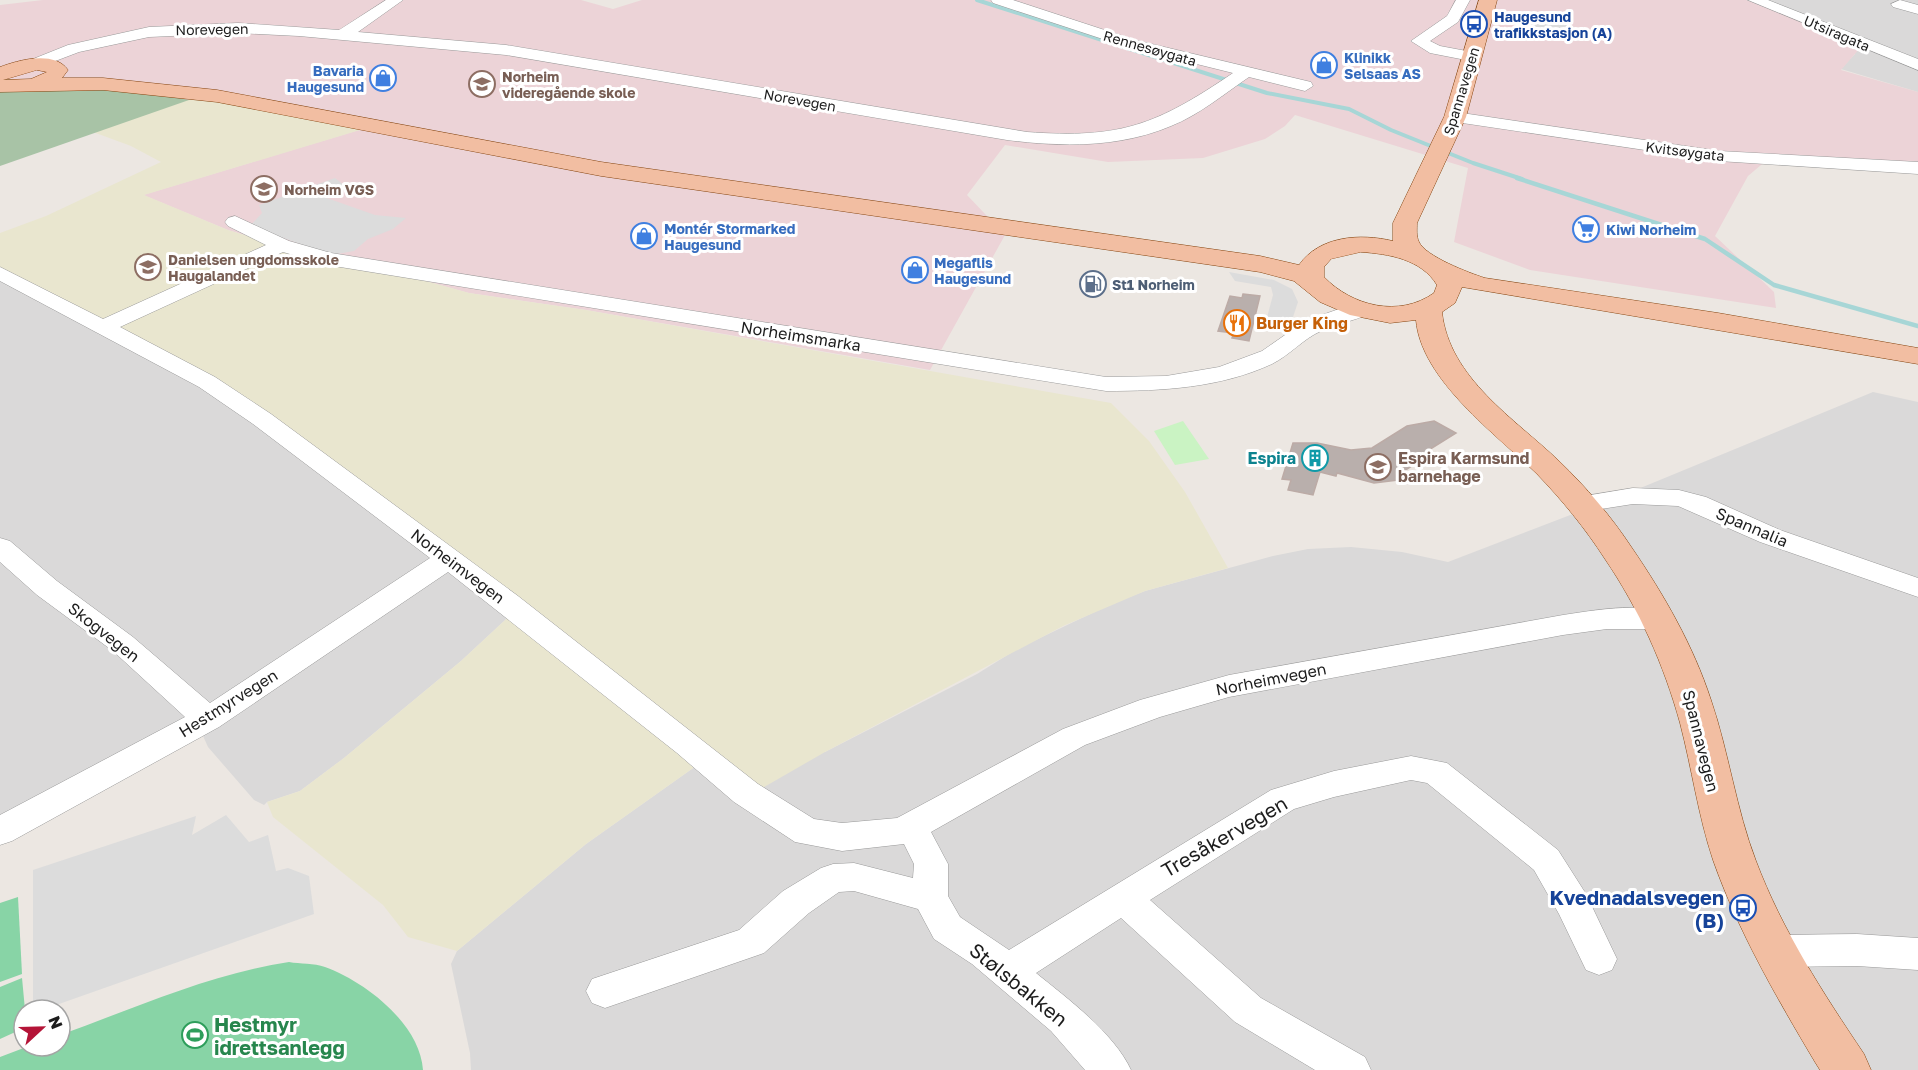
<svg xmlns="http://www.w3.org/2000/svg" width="1918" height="1070" viewBox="0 0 1918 1070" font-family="'Golos Text',sans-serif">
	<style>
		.residential { fill: #dad9d9 }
		.commercial { fill: #ecd3d7 }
		.farmland { fill: #e9e6cf }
		.cemetery { fill: #a8c3a6 }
		.park { fill: #caf3c3 }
		.pitch { fill: #88d4a6 }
		.parking { fill: #dcdcdc }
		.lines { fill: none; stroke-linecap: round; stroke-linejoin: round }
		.stream-far1 { stroke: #a7d6d6; stroke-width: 4 }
		.stream { stroke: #a7d6d6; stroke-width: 4.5 }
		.building { fill: #b9afac; stroke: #bcaba6; stroke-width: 1.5 }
		.minor-casing { stroke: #999; stroke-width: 1 }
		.major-casing { stroke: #85440f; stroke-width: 1 }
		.minor { fill: #fff; fill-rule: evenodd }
		.major { fill: #f2bea2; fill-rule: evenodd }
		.labels { text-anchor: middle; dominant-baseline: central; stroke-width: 6; stroke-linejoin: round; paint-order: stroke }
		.far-transit-label { font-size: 14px; font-weight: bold; fill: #164399; stroke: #fff; text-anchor: start }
		.far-street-label { font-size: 14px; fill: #1c1c1c; stroke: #fff }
		.far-shop-label { font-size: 14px; font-weight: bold; fill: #366cbe; stroke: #fff; text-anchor: start }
		.far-education-label { font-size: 14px; font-weight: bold; fill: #785e54; stroke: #fff; text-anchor: start }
		.far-service-label { font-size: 14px; font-weight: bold; fill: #4e5e75; stroke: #fff; text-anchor: start }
		.food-label { font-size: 16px; font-weight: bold; fill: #c56008; stroke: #fff; text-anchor: start }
		.street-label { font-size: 16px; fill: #1c1c1c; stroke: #fff }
		.culture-label { font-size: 16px; font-weight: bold; fill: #0d838f; stroke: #fff; text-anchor: end }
		.education-label { font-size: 16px; font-weight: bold; fill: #785e54; stroke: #fff; text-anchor: start }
		.near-street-label { font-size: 20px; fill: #1c1c1c; stroke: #fff }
		.near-transit-label { font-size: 20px; font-weight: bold; fill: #164399; stroke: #fff; text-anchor: end }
		.near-leisure-label { font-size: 20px; font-weight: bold; fill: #27864d; stroke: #fff; text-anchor: start }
	</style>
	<rect width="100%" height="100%" fill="#ece7e2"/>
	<g class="residential">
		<path d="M1746 0H1918V92L1841 69 1855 54 1774 9Z"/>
		<path d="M0 279 172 364 519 607 461 661 344 758 300 791 267 802 264 805 254 800 208 747 194 716 0 827Z"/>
		<path d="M1873 392 1918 402V1070H471L470 1053 451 964 457 951 586 844 696 766 825 752 977 674 1017 649 1109 605 1145 591 1273 556 1308 549 1351 547 1402 552 1448 562 1638 489Z"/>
	</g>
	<path class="commercial" d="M43 0H581L613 9 642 0H1746L1774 9 1861 47 1841 70 1918 92V162L1774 154 1748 176 1715 236 1774 292 1776 308 1530 270 1454 242 1468 168 1295 115 1285 126 1265 139 1203 158 1108 162 1005 145 967 195 1005 235 930 370 586 310 469 293 371 266 310 255 228 230 143 195 359 130 0 79V5Z"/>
	<path class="farmland" d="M195 97 343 123 360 130 144 195 228 230 310 255 372 266 469 293 586 310 1111 403 1149 441 1185 492 1228 568 1145 591 1063 626 825 752 747 797 696 766 586 844 457 951 408 937 383 905 273 817 267 802 300 791 344 758 461 661 518 608 247 412 0 279V233L46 216 161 162 131 146 93 132Z"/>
	<path class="cemetery" d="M0 79 92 81 189 100 0 166Z"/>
	<path class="park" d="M1183 421 1209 459 1175 465 1154 431Z"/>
	<g class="pitch">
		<path d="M18 897 22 974 0 982V903Z"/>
		<path d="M289 962C300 964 314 963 325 967 366 982 420 1024 423 1070H0V1057L29 1046H60V1035C135 1008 210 974 289 962Z"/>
		<path d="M22 978 25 1010 24 1028 0 1039V987Z"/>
	</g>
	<g class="parking">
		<path d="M1533 15 1578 28 1579 41 1517 24Z"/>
		<path d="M335 178 345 186 321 196 375 215 406 218 393 229 368 239 354 251 331 255 250 226 262 213 259 205Z"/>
		<path d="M1229 272 1274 280 1292 289 1298 302 1293 317 1266 321 1273 295 1271 287 1235 281Z"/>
		<path d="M226 815 249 842 268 835 276 871 288 868 309 876 314 914 42 1010H33V870L196 816 192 835Z"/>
	</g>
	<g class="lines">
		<path class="stream-far1" d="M977 0 1267 93 1349 109 1391 130 1473 163 1522 179"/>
		<path class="stream" d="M1517 178 1705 239 1774 285 1918 326"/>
	</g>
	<g class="building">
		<path d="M1243 294 1260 296 1249 341 1232 338 1234 333 1218 331 1230 296 1242 298Z"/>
		<path d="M1434 421 1456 433 1411 461 1415 464 1396 476 1399 480 1374 483 1337 473 1336 476 1320 472 1313 495 1288 490 1291 480 1282 479 1293 443H1317L1351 450 1372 448 1407 426Z"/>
	</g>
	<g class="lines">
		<defs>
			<g id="minor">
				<path d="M386 0H403L358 32 506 45 1027 132C1121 139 1156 125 1233 73L1124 46 993 3 991 0H1013L1135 40 1311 82 1313 86 1305 91 1249 77C1224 94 1199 115 1171 126 1119 148 1062 147 1007 140L506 55 299 36 238 33 149 37 79 52 29 71 21 66 23 63 68 45 149 27 238 23 339 30Z"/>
				<path d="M1456 0H1470L1458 22 1430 41 1440 46 1477 53 1479 56 1477 59 1471 61 1430 53 1411 41 1447 16Z"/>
				<path d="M1748 0H1768L1918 59V70Z"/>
				<path d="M1900 0 1918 5V14L1893 7 1891 4Z"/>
				<path d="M1455 112 1719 151 1918 162V174L1719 161 1449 121 1446 117 1449 113Z"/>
				<path d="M235 216 289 241 331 253 1106 377 1166 376 1219 367 1262 351 1305 321 1353 304H1369L1372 309 1369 314C1353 321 1337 324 1321 331 1303 339 1290 355 1272 364 1220 388 1162 391 1106 391L328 265 283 252 120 327 215 377 271 414 518 596 758 784 814 819 842 823 897 818 1063 729 1140 700 1229 675 1563 615C1596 610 1635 603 1668 612L1672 619 1668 626 1658 629H1607L1563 635 1229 697 1160 717 1085 745 931 832 948 864V896L960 917 1009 950 1271 790 1334 771 1411 756 1447 763 1558 850 1586 894 1617 959 1612 970 1599 975 1586 970 1559 914 1534 870 1427 783 1411 780 1334 797 1294 809 1150 900 1261 998 1365 1057 1371 1070H1315L1235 1022 1121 918 1036 973C1067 998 1114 1033 1131 1070H1085L1051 1031 972 964 934 939 918 909 854 891 839 892 809 913 764 953 605 1008 592 1003 586 991 592 979 739 930 783 891 821 868 833 864 854 863 913 878 914 864 904 844 842 851 795 842 734 802 677 753 448 572 219 727 12 841 0 845V815L185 717 113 651 37 595 0 562V538L10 541 57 581 133 637 210 703 430 558 253 424 199 387 0 281V267L103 319 266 245 228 226 225 222 228 218Z"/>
				<path d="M1633 488 1679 490 1706 497 1780 530 1918 578V597L1760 542 1678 506 1633 504 1582 512 1573 510 1569 504 1573 498Z"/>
				<path d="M1857 934 1918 938V970L1857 966 1776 967 1763 962 1758 951 1763 940 1776 935Z"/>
			</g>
			<path id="major" d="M1479 0H1497L1466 117 1417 223C1417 229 1416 236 1419 242 1425 256 1469 273 1485 278L1718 313 1918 348V364L1462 287 1455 303 1442 312C1449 378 1515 419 1559 461 1586 487 1611 516 1632 548 1664 595 1693 645 1711 700 1729 753 1736 809 1756 861 1782 930 1823 993 1864 1054L1871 1070H1820L1815 1062C1777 998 1738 931 1713 860 1698 815 1692 769 1680 723 1664 665 1639 609 1605 559 1585 528 1562 500 1537 474 1497 435 1421 380 1416 320L1390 323 1350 315 1320 302 1294 281 1260 272 601 176 217 102 103 90 0 92V67C19 60 54 50 68 70L62 78H103L217 90 601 162 1260 256 1299 265C1319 236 1360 233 1393 241V223L1444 117ZM37 70 47 72 31 79 3 80ZM1361 252C1389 254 1421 259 1437 285L1434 293C1399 318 1352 306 1324 277V267L1331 259Z"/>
		</defs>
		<use href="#minor" class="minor-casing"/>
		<use href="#major" class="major-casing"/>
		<use href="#minor" class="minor"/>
		<use href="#major" class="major"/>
	</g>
	<defs>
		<symbol id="bus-ring" viewBox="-11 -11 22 22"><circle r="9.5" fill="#fff" stroke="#1a4fb4" stroke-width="1.5"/><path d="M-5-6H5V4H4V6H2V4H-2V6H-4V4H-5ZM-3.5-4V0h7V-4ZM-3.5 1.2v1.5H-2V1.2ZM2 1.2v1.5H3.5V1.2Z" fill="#1a4fb4"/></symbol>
		<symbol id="shop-ring" viewBox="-11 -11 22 22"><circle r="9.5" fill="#fff" stroke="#3f7fe0" stroke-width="1.5"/><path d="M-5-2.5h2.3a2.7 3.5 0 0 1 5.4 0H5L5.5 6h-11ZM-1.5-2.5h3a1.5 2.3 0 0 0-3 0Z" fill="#3f7fe0"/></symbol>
		<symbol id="school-ring" viewBox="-11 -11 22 22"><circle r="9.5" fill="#fff" stroke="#8d6e63" stroke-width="1.5"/><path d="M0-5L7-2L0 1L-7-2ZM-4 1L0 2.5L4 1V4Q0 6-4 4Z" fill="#8d6e63"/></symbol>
		<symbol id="supermarket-ring" viewBox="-11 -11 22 22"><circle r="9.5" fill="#fff" stroke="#3f7fe0" stroke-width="1.5"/><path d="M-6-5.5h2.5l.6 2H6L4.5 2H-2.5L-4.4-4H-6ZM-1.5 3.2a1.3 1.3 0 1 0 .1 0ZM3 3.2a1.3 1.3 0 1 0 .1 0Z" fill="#3f7fe0"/></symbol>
		<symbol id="fuel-ring" viewBox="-11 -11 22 22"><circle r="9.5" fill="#fff" stroke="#5c6f8a" stroke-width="1.5"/><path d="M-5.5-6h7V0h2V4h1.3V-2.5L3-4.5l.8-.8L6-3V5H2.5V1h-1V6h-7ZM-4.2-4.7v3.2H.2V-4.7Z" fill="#5c6f8a"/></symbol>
		<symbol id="restaurant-ring" viewBox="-11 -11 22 22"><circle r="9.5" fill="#fff" stroke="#e8710a" stroke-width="1.5"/><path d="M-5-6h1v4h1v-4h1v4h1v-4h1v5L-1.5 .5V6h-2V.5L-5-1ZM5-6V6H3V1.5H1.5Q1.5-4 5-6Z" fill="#e8710a"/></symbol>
		<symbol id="building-ring" viewBox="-11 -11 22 22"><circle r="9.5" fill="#fff" stroke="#0f9aa8" stroke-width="1.5"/><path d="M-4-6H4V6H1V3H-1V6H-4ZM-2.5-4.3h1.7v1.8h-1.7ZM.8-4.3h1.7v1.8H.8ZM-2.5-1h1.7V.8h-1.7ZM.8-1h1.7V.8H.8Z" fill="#0f9aa8"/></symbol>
		<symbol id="stadium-ring" viewBox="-11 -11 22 22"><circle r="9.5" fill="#fff" stroke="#2e9e5b" stroke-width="1.5"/><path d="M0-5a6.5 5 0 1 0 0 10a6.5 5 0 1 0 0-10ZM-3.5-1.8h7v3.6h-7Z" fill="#2e9e5b"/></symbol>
	</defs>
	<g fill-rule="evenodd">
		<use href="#bus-ring" x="1459" y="9" width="30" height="30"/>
		<use href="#shop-ring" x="1309" y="50" width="30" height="30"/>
		<use href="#shop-ring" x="368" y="63" width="30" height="30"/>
		<use href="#school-ring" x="467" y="69" width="30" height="30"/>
		<use href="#school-ring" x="249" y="174" width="30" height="30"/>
		<use href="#supermarket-ring" x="1571" y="214" width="30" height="30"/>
		<use href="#shop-ring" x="629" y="221" width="30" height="30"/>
		<use href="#school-ring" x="133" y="252" width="30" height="30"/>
		<use href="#shop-ring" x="900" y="255" width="30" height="30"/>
		<use href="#fuel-ring" x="1078" y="269" width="30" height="30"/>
		<use href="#restaurant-ring" x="1222" y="308" width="30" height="30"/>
		<use href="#building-ring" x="1300" y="443" width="30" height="30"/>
		<use href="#school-ring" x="1363" y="452" width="30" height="30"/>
		<use href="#bus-ring" x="1728" y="893" width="30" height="30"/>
		<use href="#stadium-ring" x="180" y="1020" width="30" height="30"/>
	</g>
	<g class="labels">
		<g class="far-transit-label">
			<text x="1494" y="16">Haugesund<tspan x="1494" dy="16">trafikkstasjon (A)</tspan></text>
		</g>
		<g class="far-street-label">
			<text transform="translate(212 29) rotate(-1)">Norevegen</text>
			<text transform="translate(1837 33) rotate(23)">Utsiragata</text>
			<text transform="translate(1150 48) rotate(16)">Rennesøygata</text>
			<text transform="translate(1461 91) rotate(-73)">Spannavegen</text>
			<text transform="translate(800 100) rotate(10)">Norevegen</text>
			<text transform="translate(1685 151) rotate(7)">Kvitsøygata</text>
		</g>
		<g class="far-shop-label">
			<text x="1344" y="57">Klinikk<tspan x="1344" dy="16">Selsaas AS</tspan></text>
			<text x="364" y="70" text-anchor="end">Bavaria<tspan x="364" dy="16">Haugesund</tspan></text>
			<text x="664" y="228">Montér Stormarked<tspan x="664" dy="16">Haugesund</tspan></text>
			<text x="1606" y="229">Kiwi Norheim</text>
			<text x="934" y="262">Megaflis<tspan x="934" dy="16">Haugesund</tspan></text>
		</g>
		<g class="far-education-label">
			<text x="502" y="76">Norheim<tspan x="502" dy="16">videregående skole</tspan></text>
			<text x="284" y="189">Norheim VGS</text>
			<text x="168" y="259">Danielsen ungdomsskole<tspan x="168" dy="16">Haugalandet</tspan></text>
		</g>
		<g class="far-service-label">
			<text x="1112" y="284">St1 Norheim</text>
		</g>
		<g class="food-label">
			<text x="1256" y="323">Burger King</text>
		</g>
		<g class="street-label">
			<text transform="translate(801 336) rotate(9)">Norheimsmarka</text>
			<text transform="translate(1752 527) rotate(23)">Spannalia</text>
			<text transform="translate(458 566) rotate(37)">Norheimvegen</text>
			<text transform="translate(104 632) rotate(38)">Skogvegen</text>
			<text transform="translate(1271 679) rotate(-11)">Norheimvegen</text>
			<text transform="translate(228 703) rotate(-32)">Hestmyrvegen</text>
			<text transform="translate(1701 741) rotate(76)">Spannavegen</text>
		</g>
		<g class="culture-label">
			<text x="1296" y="458">Espira</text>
		</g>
		<g class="education-label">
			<text x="1398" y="458">Espira Karmsund<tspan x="1398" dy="18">barnehage</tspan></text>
		</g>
		<g class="near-street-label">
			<text transform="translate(1224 836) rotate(-30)">Tresåkervegen</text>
			<text transform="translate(1019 984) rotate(39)">Stølsbakken</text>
		</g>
		<g class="near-transit-label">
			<text x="1724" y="897">Kvednadalsvegen<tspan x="1724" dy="23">(B)</tspan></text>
		</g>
		<g class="near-leisure-label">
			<text x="214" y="1024">Hestmyr<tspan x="214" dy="23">idrettsanlegg</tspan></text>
		</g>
	</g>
	<g transform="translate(42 1028) rotate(68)"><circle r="28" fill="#ffffff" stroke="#a4a4a4" stroke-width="1.5"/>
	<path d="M0-4.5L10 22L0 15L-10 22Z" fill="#b41437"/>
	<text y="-9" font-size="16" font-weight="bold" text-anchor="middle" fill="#1c1c1c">N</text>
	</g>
</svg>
